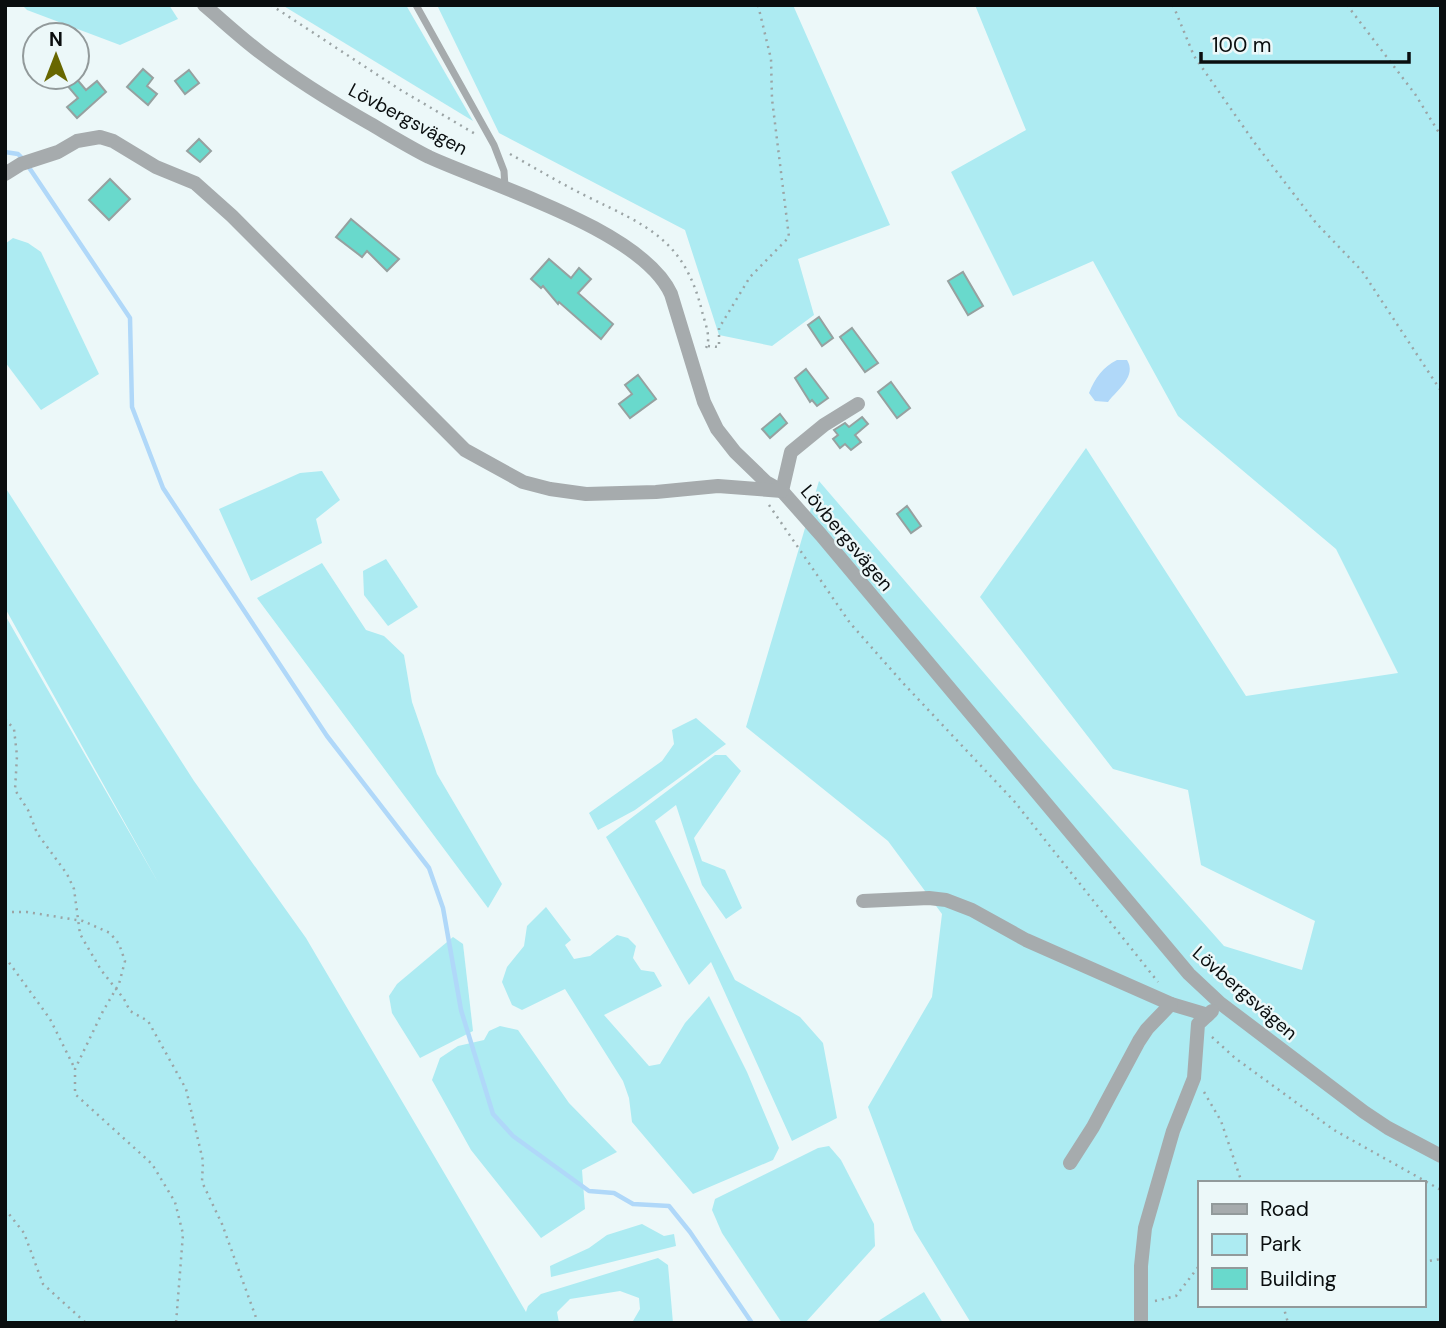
<svg xmlns="http://www.w3.org/2000/svg" width="1446" height="1328" viewBox="0 0 1446 1328" font-family="'DM Sans',sans-serif">
	<style>
		.green { fill: #adebf2; fill-rule: evenodd }
		.water { fill: #b0d8f9 }
		.lines { fill: none; stroke-linecap: round; stroke-linejoin: round }
		.stream { stroke: #b0d8f9; stroke-width: 4.5 }
		.building { fill: #69d9cc; stroke: #96a1a0; stroke-width: 2 }
		.path { stroke: #9ba4a5; stroke-width: 2.5; stroke-dasharray: 2 5; stroke-linecap: butt }
		.service { stroke: #a6abad; stroke-width: 7 }
		.minor { stroke: #a6abad; stroke-width: 14 }
		.labels { text-anchor: middle; dominant-baseline: central; stroke-width: 5; stroke-linejoin: round; paint-order: stroke }
		.street-label { font-size: 19px; fill: #0a0e0f; stroke: #ecf8f9 }
	</style>
	<rect width="100%" height="100%" fill="#ecf8f9"/>
	<g class="green">
		<path d="M22 5H169L178 19 120 45 27 10Z"/>
		<path d="M282 5H406L473 121Z"/>
		<path d="M437 5H793L890 225 798 259 814 315 772 346 719 335 685 230 499 133Z"/>
		<path d="M975 5H1441V1323H971L914 1230 868 1107 932 997 942 914 888 841 746 727 819 481 1040 738 1224 946 1302 970 1315 921 1201 865 1188 790 1113 769 980 597 1086 448 1246 696 1398 673 1336 549 1178 416 1093 261 1013 296 951 172 1026 130ZM1199 1183H1423V1305H1199Z"/>
		<path d="M13 238 28 243 41 252 99 374 41 410 5 362V244Z"/>
		<path d="M322 471 340 500 316 519 322 543 251 581 219 509 300 473Z"/>
		<path d="M5 487 194 781 306 938 526 1312 528 1306 541 1294 658 1258 668 1265 673 1323H630L633 1321 640 1309 639 1298 620 1291 570 1299 557 1312 559 1323H5V615L159 884 5 608Z"/>
		<path d="M386 559 418 607 388 626 364 595 363 571Z"/>
		<path d="M322 563 366 630 384 636 404 655 412 702 437 774 502 884 488 908 257 598Z"/>
		<path d="M696 718 726 744 635 810 598 830 589 813 662 761 674 744 672 730Z"/>
		<path d="M715 755H726L741 771 694 838 702 861 725 870 742 908 726 919 702 885 676 805 655 821 735 980 800 1017 823 1043 837 1118 792 1141 711 962 689 985 606 837Z"/>
		<path d="M546 907 571 940 565 945 574 959 590 956 617 935 628 938 636 946 633 958 641 970 654 972 662 986 604 1015 649 1066 660 1064 685 1023 709 996 747 1072 779 1148 773 1160 693 1194 632 1122 629 1098 623 1081 565 989 522 1010 512 1005 502 982 507 967 524 946 527 926Z"/>
		<path d="M453 937 463 944 473 1031 420 1058 392 1013 389 996 397 984Z"/>
		<path d="M500 1026 518 1030 569 1103 617 1152 582 1170 585 1209 541 1238 471 1150 432 1080 440 1058 458 1046 484 1040 489 1031Z"/>
		<path d="M829 1146 841 1160 874 1224 875 1246 805 1323H782L722 1233 712 1210 715 1199 818 1148Z"/>
		<path d="M642 1224 664 1236 674 1234 676 1246 551 1277 550 1266 589 1248 607 1235Z"/>
		<path d="M924 1292 943 1323H875Z"/>
	</g>
	<path class="water" d="M1117 360H1127C1137 376 1118 389 1108 402L1095 401 1089 393C1095 378 1103 367 1117 360Z"/>
	<g class="lines">
		<g class="stream">
			<path d="M5 152 18 154 23 159"/>
			<path d="M28 166 130 318 132 407 163 488 327 736 429 868 443 908 461 1010 493 1114 513 1136 589 1191 614 1193 633 1204 669 1206 690 1232 752 1323"/>
		</g>
	</g>
	<g class="building">
		<path d="M143 69 153 78 147 86 157 94 148 105 127 87Z"/>
		<path d="M189 70 199 83 185 94 175 81Z"/>
		<path d="M60 77H75L86 90 97 81 106 92 77 118 67 107 78 98Z"/>
		<path d="M199 139 211 151 200 162 187 151Z"/>
		<path d="M110 179 130 199 109 220 89 200Z"/>
		<path d="M351 219 399 259 387 271 367 251 362 257 336 237Z"/>
		<path d="M549 259 571 278 579 268 591 279 578 293 613 324 601 339 559 302 558 304 543 286 541 288 531 279Z"/>
		<path d="M963 272 983 306 968 315 948 281Z"/>
		<path d="M819 317 833 338 822 346 808 325Z"/>
		<path d="M852 328 878 363 865 372 840 337Z"/>
		<path d="M806 369 828 398 817 406 812 400 810 402 795 378Z"/>
		<path d="M638 375 656 399 630 418 619 404 632 394 625 385Z"/>
		<path d="M891 382 910 408 897 418 878 392Z"/>
		<path d="M780 414 787 423 770 438 762 429Z"/>
		<path d="M862 417 868 424 855 435 861 442 851 450 845 444 840 448 833 439 838 435 834 430 845 423 849 427Z"/>
		<path d="M907 506 921 526 911 533 897 514Z"/>
	</g>
	<g class="lines">
		<g class="path">
			<path d="M271 5 399 89 477 135"/>
			<path d="M1173 5 1194 56 1254 142 1316 223 1362 271 1441 391"/>
			<path d="M1347 5 1415 94 1441 136"/>
			<path d="M510 154C535 168 560 183 586 196 647 226 684 239 702 311 705 324 713 340 704 351"/>
			<path d="M708 346 719 347V328L750 277 789 237 772 99 771 59 758 5"/>
			<path d="M769 505 850 623 903 683 1014 801 1158 982"/>
			<path d="M5 719 14 729 17 756 15 790 28 810 37 833 67 874 74 889 80 934 101 970 124 999 130 1011 148 1021 186 1089 203 1161 202 1182 222 1224 258 1323"/>
			<path d="M5 912H27L83 921 110 933 119 944 125 961 119 984 103 1011 75 1069V1094L152 1164 175 1202 183 1234 176 1323"/>
			<path d="M5 957 50 1019 75 1069"/>
			<path d="M1212 1037 1235 1058 1334 1130 1441 1190"/>
			<path d="M1204 1092 1221 1121 1242 1183"/>
			<path d="M5 1209 24 1233 43 1284 86 1323"/>
			<path d="M1423 1262 1441 1259"/>
			<path d="M1155 1301 1176 1296 1199 1266"/>
			<path d="M1283 1305 1288 1323"/>
		</g>
		<path class="service" d="M416 5 494 145 504 171 505 187"/>
		<g class="minor">
			<path d="M204 5C223 21 241 38 261 53 295 79 332 102 369 123 388 134 409 147 429 157 492 186 642 230 671 294L704 402 717 429 735 452 766 482 782 491 821 535 1189 974 1220 1003 1364 1112 1388 1128 1441 1156"/>
			<path d="M5 174 21 164 58 152 77 141 100 137 113 141 156 167 195 183 232 216 465 450 523 482 550 489 586 494 656 492 718 486 782 491 791 452 824 425 858 404"/>
			<path d="M863 901 929 898 946 900 972 910 1026 940 1171 1004 1208 1015"/>
			<path d="M1070 1163 1093 1127 1139 1041 1147 1029 1171 1004"/>
			<path d="M1141 1323V1266L1145 1228 1173 1131 1194 1078 1198 1024 1212 1011"/>
		</g>
	</g>
	<g class="labels">
		<g class="street-label">
			<text transform="translate(408 119) rotate(28)">Lövbergsvägen</text>
			<text transform="translate(847 538) rotate(50)">Lövbergsvägen</text>
			<text transform="translate(1245 993) rotate(41)">Lövbergsvägen</text>
		</g>
	</g>
	<rect width="1446" height="1328" fill="none" stroke="#0a0e0f" stroke-width="14"/>
	<rect x="1198" y="1181" width="228" height="126" fill="#ecf8f9" stroke="#929a9b" stroke-width="2"/>
	<rect x="1212" y="1204" width="35" height="10" fill="#a6abad" stroke="#929a9b" stroke-width="2"/>
	<text x="1260" y="1216" font-size="21" fill="#0a0e0f">Road</text>
	<rect x="1212" y="1234" width="35" height="21" fill="#adebf2" stroke="#929a9b" stroke-width="2"/>
	<text x="1260" y="1251" font-size="21" fill="#0a0e0f">Park</text>
	<rect x="1212" y="1268" width="35" height="21" fill="#69d9cc" stroke="#929a9b" stroke-width="2"/>
	<text x="1260" y="1286" font-size="21" fill="#0a0e0f">Building</text>
	<g transform="translate(56 56)"><circle r="33" fill="#ecf8f9" stroke="#929a9b" stroke-width="2"/>
	<path d="M0-5L12 26L0 18L-12 26Z" fill="#686700"/>
	<text y="-10" font-size="19" font-weight="bold" text-anchor="middle" fill="#0a0e0f">N</text>
	</g>
	<path d="M1201 52v10h208v-10" fill="none" stroke="#0a0e0f" stroke-width="3.5"/>
	<text x="1212" y="52" font-size="21" fill="#0a0e0f" stroke="#ecf8f9" stroke-width="5" paint-order="stroke">100 m</text>
</svg>
